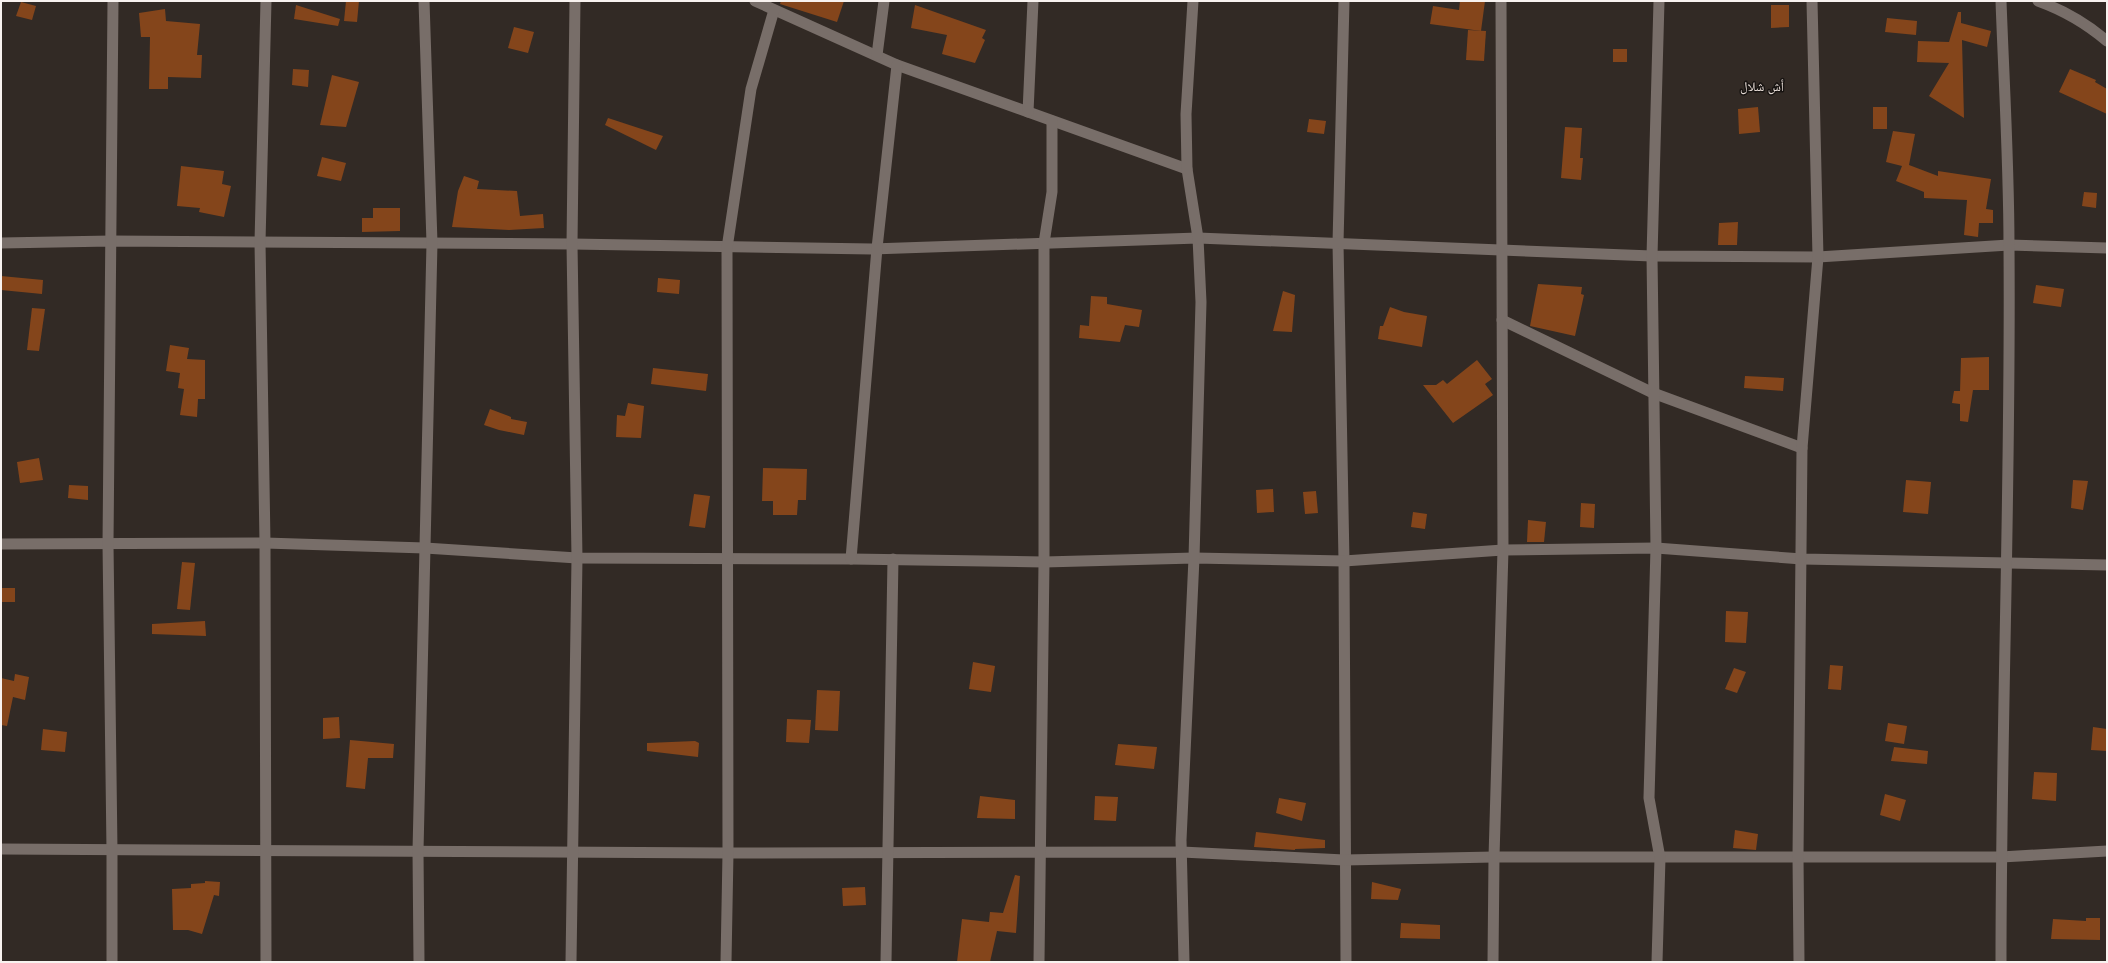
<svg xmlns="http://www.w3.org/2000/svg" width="2108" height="963" viewBox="0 0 2108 963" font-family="Raleway,'Noto Naskh Arabic',sans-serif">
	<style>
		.building { fill: #84451b }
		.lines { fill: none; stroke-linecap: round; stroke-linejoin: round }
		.minor { stroke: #786e69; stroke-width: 11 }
		.secondary { stroke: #786e69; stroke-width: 11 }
		.labels { text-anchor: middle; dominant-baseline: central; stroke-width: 3; stroke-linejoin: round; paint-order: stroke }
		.quarter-label { font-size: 13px; fill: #e3d8d2; stroke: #171311 }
	</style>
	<rect width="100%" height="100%" fill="#322a25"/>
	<g class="building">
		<path d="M346 1H359L357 22 344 21Z"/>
		<path d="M781 1H844L837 22 780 4Z"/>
		<path d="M1460 1H1485L1481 31 1430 24 1433 6 1459 10Z"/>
		<path d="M21 2 36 6 32 20 16 16Z"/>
		<path d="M296 5 340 19 338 26 294 19Z"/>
		<path d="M915 5 986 30 982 38 985 40 975 63 942 54 947 35 911 28Z"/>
		<path d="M1771 5H1789V27L1771 28Z"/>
		<path d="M165 9 166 21 200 24 197 55H202L201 78 168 77V89H149L150 37H141L139 13Z"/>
		<path d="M1958 12H1961V23L1991 31 1987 47 1962 40 1964 118 1929 96 1949 63 1917 62 1918 41 1949 42Z"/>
		<path d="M1887 18 1917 21 1916 35 1885 32Z"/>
		<path d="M514 27 534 32 528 53 508 48Z"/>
		<path d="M1468 30 1486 31 1484 61 1466 60Z"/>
		<rect x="1613" y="49" width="14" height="13"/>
		<path d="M293 69 309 70 308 87 292 85Z"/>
		<path d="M2070 69 2096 80 2095 82 2107 89V114L2059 92Z"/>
		<path d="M332 75 359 82 346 127 320 125Z"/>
		<path d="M1758 107 1760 132 1739 134 1738 109Z"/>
		<rect x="1873" y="107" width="14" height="22"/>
		<path d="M608 118 663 136 656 150 605 125Z"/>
		<path d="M1309 119 1326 121 1324 134 1307 132Z"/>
		<path d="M1565 127 1582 128 1580 158H1583L1581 180 1561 178Z"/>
		<path d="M1893 131 1915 134 1909 165 1938 176V171L1991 179 1986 209 1993 210V223H1979L1978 237 1964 235 1967 200 1924 198V192L1896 181 1902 166 1886 162Z"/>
		<path d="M322 157 346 163 341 181 317 176Z"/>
		<path d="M181 166 224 171 222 184 231 186 224 217 199 212 200 208 177 206Z"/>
		<path d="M464 176 479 181 477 189 517 191 520 216 543 214 544 228 509 230 452 227 458 191Z"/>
		<path d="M2084 192 2097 193 2096 208 2082 206Z"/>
		<path d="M373 208H400V231L362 232V218H373Z"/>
		<path d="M1738 222 1737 245H1718L1719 223Z"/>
		<path d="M1 276 43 280 42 294 1 290Z"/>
		<path d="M658 278 680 280 679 294 657 292Z"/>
		<path d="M1538 284 1582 287 1581 294 1584 295 1575 336 1530 326Z"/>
		<path d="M2036 285 2064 289 2061 307 2033 303Z"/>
		<path d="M1283 291 1295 295 1292 332 1273 331Z"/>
		<path d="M1091 296 1107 297V304L1142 310 1139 327 1125 325 1120 342 1079 338 1080 325 1089 326Z"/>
		<path d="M1390 307 1404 312 1427 316 1422 347 1378 339 1380 326H1383Z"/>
		<path d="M32 308 45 309 39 351 27 350Z"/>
		<path d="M170 345 189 348 187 359 205 360V399H198L197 417 180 415 184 389 178 388 180 373 166 371Z"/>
		<path d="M1989 357V390H1973L1968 422 1960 421V404L1952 403 1954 391H1960L1961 358Z"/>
		<path d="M1477 360 1492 379 1485 384 1493 395 1453 423 1423 385H1436L1443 380 1447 384Z"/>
		<path d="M653 368 708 374 706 391 651 384Z"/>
		<path d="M1745 376 1784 378 1783 391 1744 388Z"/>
		<path d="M628 403 644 406 641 438 616 437 617 415 625 416Z"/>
		<path d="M490 409 511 417V419L527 422 524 435 499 430 484 425Z"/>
		<path d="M39 458 43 480 20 483 17 462Z"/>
		<path d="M763 468 807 469 806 500H798L797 515H773V501H762Z"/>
		<path d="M1906 480 1931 482 1928 514 1903 512Z"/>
		<path d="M2073 480 2088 481 2083 510 2071 508Z"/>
		<path d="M69 485 88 486V500L68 498Z"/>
		<path d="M1273 489 1274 512 1257 513 1256 490Z"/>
		<path d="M1316 491 1318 513 1305 514 1303 492Z"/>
		<path d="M694 494 710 496 705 528 689 526Z"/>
		<path d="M1581 503 1595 504 1594 528 1580 527Z"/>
		<path d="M1413 512 1427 514 1425 529 1411 527Z"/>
		<path d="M1528 520 1546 522 1544 542H1527Z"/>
		<path d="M182 562 195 563 190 610 177 609Z"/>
		<rect x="1" y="588" width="14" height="14"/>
		<path d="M1726 611 1748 612 1746 643 1725 642Z"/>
		<path d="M205 621 206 636 152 634V624Z"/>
		<path d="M973 662 995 666 991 692 969 689Z"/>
		<path d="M1830 665 1843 666 1841 690 1828 689Z"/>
		<path d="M1734 668 1746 672 1737 693 1725 689Z"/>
		<path d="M15 674 29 677 25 700 13 697 7 726 1 725V678L14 681Z"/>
		<path d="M817 690 840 691 838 731 815 730Z"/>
		<path d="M339 717 340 738 323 739V718Z"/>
		<path d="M787 719 811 720 809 743 786 742Z"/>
		<path d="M1888 723 1907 726 1904 744 1885 741Z"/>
		<path d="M2093 727 2107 729V751L2091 750Z"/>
		<path d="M43 729 67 732 65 752 41 750Z"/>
		<path d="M350 740 394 744 393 758H368L365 789 346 787Z"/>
		<path d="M695 741 699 743 698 757 647 751V743Z"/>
		<path d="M1118 744 1157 747 1154 769 1115 765Z"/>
		<path d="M1894 747 1928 751 1927 764 1891 761Z"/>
		<path d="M2034 772 2057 773 2056 801 2032 799Z"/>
		<path d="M1885 794 1906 800 1900 821 1880 815Z"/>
		<path d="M980 796 1015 800V819L977 818Z"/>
		<path d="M1095 796 1118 797 1116 821 1094 820Z"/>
		<path d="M1279 798 1306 803 1302 821 1276 813Z"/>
		<path d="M1735 830 1758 834 1756 850 1733 848Z"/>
		<path d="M1256 832 1325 840V848L1295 849V850L1254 847Z"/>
		<path d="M1015 875 1020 876 1016 933 997 931 990 962H957L962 919 989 922 990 912 1003 913Z"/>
		<path d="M205 881 220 882 219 896 214 895 202 934 188 930H173L172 889 191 888V884L205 883Z"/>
		<path d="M1372 882 1401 889 1398 900 1371 899Z"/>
		<path d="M865 887 866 905 843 906 842 888Z"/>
		<path d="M2086 918H2100V940L2051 939 2053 919 2086 921Z"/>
		<path d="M1401 923 1440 925V939L1400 938Z"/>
	</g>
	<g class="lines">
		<g class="minor">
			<path d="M755 1 897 65 1187 169"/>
			<path d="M1344 1 1338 243 1344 561 1346 962"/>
			<path d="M877 55 884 1"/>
			<path d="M1028 112 1033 1"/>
			<path d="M1 243 111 241 572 244 872 249 1198 238 1652 256 1818 257 2009 245 2107 248"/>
			<path d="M1502 320 1653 393 1802 448"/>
			<path d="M1 544 265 543 425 548 577 558 851 559 1044 562 1194 558 1344 561 1503 550 1656 548 1802 559 2107 565"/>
			<path d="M851 559 877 248 897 65"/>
			<path d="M1 849 728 853 1182 852 1344 860 1494 857H2001L2107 851"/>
			<path d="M112 962V850L108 544 113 1"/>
			<path d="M266 962 265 543 260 242 266 1"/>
			<path d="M419 962 418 851 432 243 424 1"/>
			<path d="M571 962 577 558 572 244 575 1"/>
			<path d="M726 962 728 853 727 248 751 89 774 10"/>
			<path d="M886 962 893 559"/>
			<path d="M1039 962 1044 562V243L1052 192V121"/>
			<path d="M1184 962 1181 840 1194 558 1201 302 1198 238 1187 169 1186 114 1193 1"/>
			<path d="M1493 962 1494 857 1503 550 1501 1"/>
			<path d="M1657 962 1660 858 1649 798 1656 548 1652 256 1659 1"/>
			<path d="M1799 962 1798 856 1802 448 1818 257 1812 1"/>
			<path d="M2001 962C2001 724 2011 486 2009 247 2009 165 2004 83 2001 1"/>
		</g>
		<path class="secondary" d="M2038 1C2063 10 2087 24 2107 41"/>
	</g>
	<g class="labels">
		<g class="quarter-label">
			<text x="1762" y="86">أش شلال</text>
		</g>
	</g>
	<rect width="2108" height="963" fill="none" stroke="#f8f2ef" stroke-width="4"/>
</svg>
